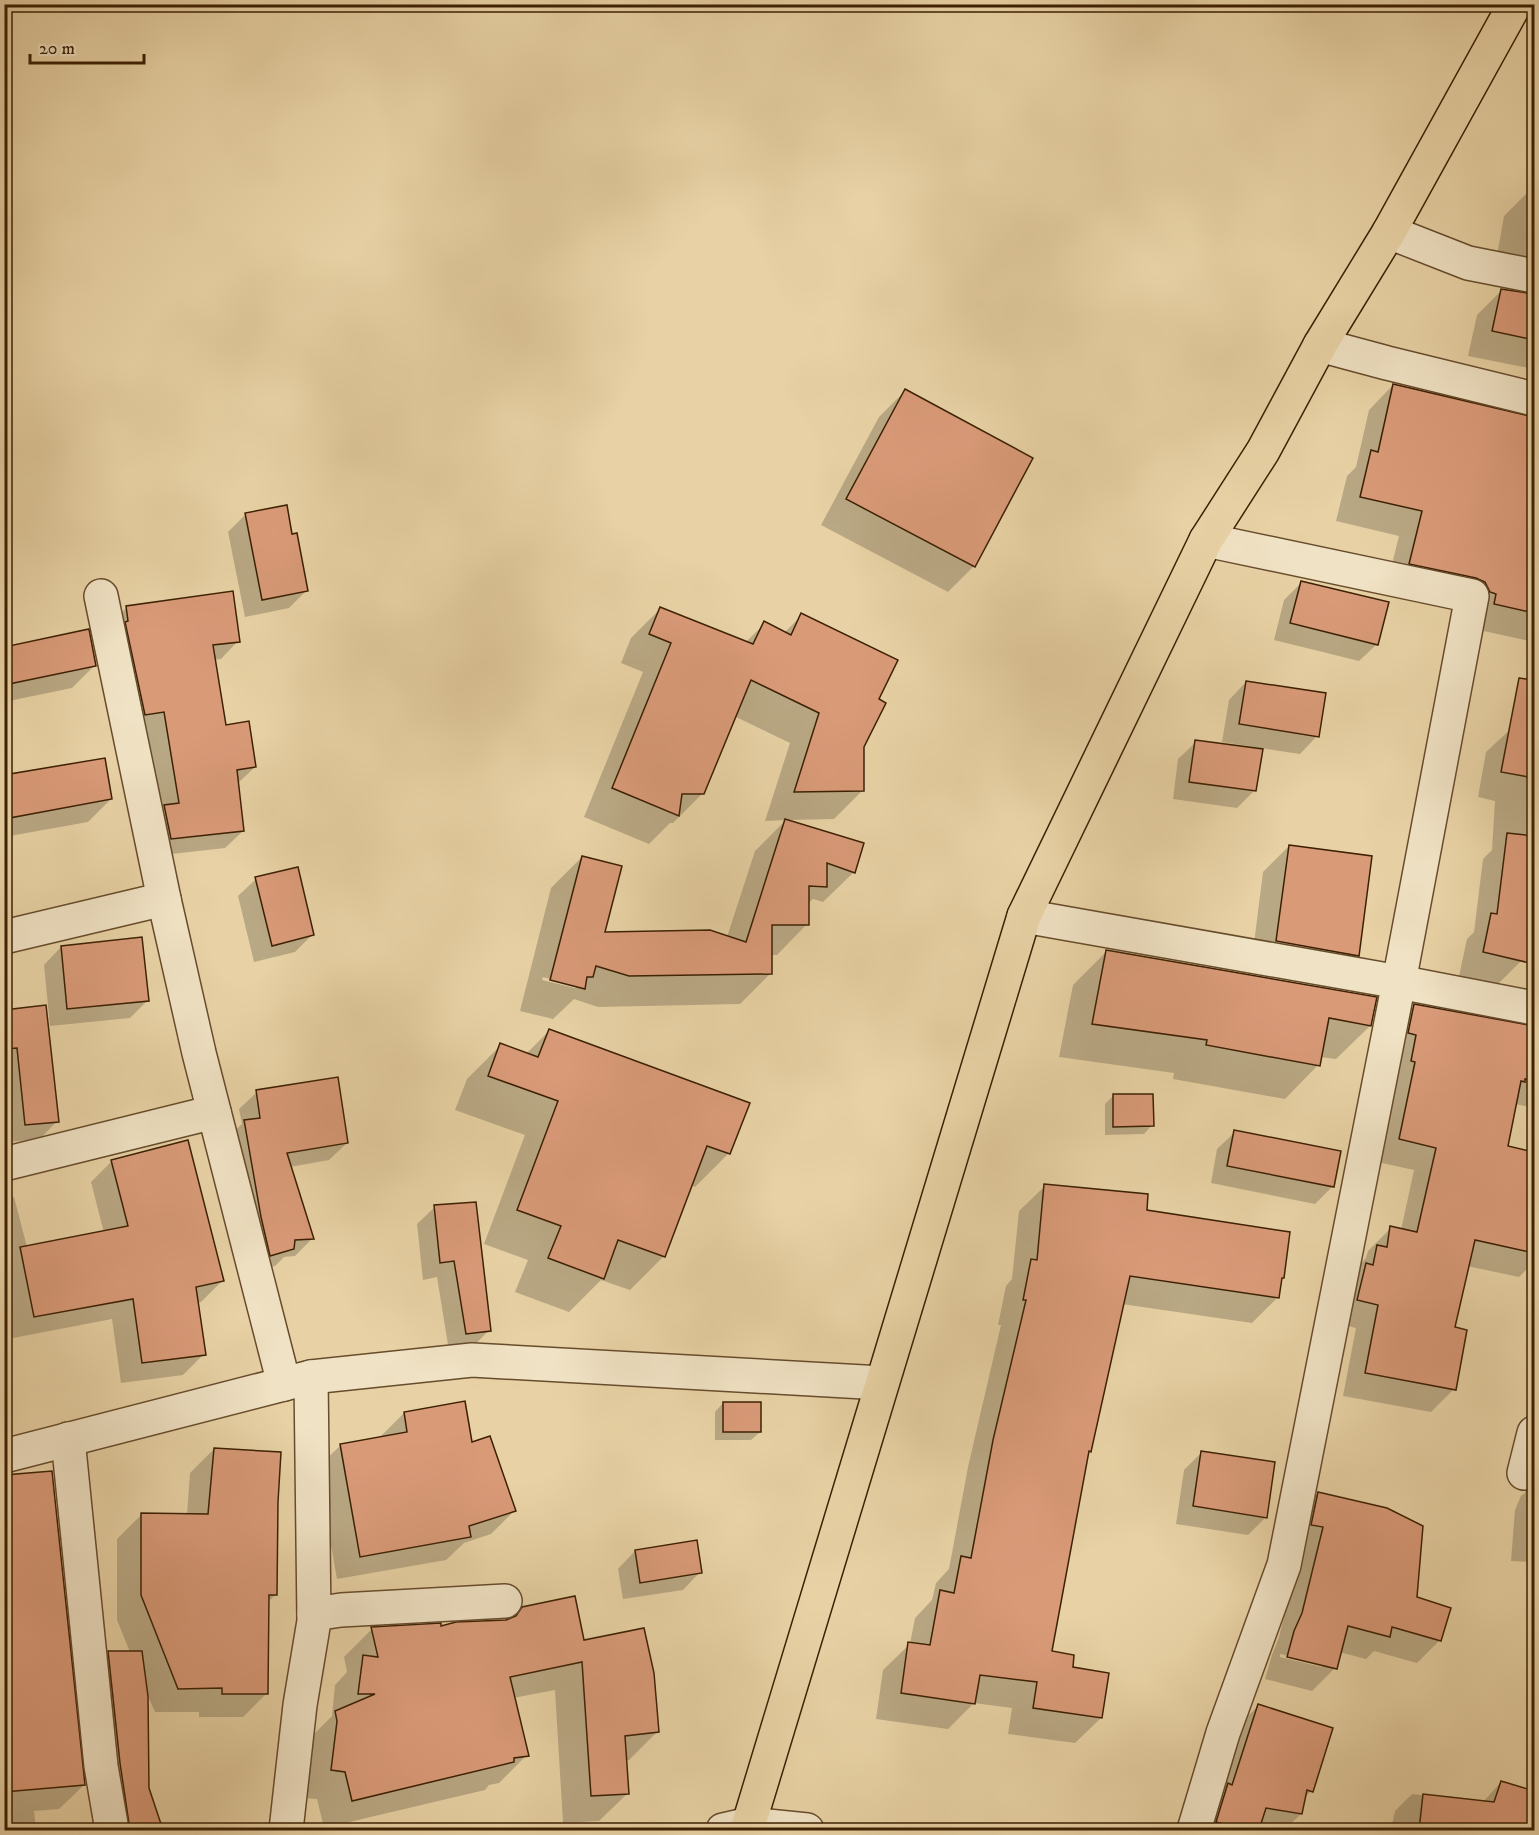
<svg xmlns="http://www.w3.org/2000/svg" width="1539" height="1835" viewBox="0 0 1539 1835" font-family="'IM FELL DW Pica',serif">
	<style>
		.shadow { fill: #0003; fill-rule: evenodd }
		.building { fill: #d99a78; stroke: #3c2003; stroke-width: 1.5 }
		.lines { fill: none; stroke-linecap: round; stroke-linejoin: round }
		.minor-casing { stroke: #674c2c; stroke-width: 36 }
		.major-casing { stroke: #3c2003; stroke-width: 36 }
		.minor { stroke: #f0e2c4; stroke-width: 33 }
		.major { stroke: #e8d2a5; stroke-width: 33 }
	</style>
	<rect width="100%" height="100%" fill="#e8d2a5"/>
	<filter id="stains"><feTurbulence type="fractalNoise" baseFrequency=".00333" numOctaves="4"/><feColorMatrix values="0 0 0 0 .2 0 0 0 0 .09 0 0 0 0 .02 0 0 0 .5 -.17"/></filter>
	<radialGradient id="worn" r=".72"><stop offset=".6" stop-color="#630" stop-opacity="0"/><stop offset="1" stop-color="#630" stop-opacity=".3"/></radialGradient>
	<g class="shadow">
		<path d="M1534 185V642L1470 628 1460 607 1386 588 1399 536 1336 521 1347 476 1356 467 1369 410 1393 385 1528 418 1522 410 1529 368 1468 356 1477 315 1502 290 1528 295 1521 286 1493 278 1504 216 1529 191 1533 192Z"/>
		<path d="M905 391 974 566 948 592 821 525 879 417Z"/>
		<path d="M246 514 291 535 306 591 289 608 245 617 228 532Z"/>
		<path d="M1302 582 1377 644 1359 661 1274 640 1284 600Z"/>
		<path d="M127 607 238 641 221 659 214 660 225 727 255 767 237 784 243 831 225 848 154 856 160 811 147 729 128 732 110 625Z"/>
		<path d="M660 609 745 643 765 623 784 633 802 615 877 700 863 746V790L834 819 787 820 854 872 823 902 813 899 807 904V924L777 955H770V974L740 1004 598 1007 574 999 553 1019 520 1011 551 888 582 857 603 933 727 937 755 851 786 820 765 821 790 743 734 716 703 793 673 823H670L649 844 584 817 643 672 621 663 631 638ZM543 977 578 986 575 988 542 980Z"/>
		<path d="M4 648 95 665 72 688 4 702Z"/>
		<path d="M1246 682 1317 736 1300 754 1222 742 1229 700Z"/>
		<path d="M1534 683V920H1531L1522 960 1497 985 1459 976 1467 939 1474 932 1483 859 1492 850 1495 801 1478 797 1486 752 1529 712Z"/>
		<path d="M4 741 12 775 111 799 88 822 4 837Z"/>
		<path d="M1196 742 1255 790 1237 808 1173 799 1178 759Z"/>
		<path d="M1289 846 1357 955 1331 981 1251 967 1263 872Z"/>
		<path d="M256 879 312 935 295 952 254 962 238 896Z"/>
		<path d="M61 947 147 1001 130 1018 50 1026 44 965Z"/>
		<path d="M1107 951 1370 1026 1336 1059 1320 1057 1318 1065 1285 1099 1173 1079 1174 1073 1059 1057 1073 985Z"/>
		<path d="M1414 1006 1534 1028V1108L1515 1104 1506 1147 1534 1154V1262L1519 1277 1467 1266 1453 1329 1454 1389 1431 1412 1343 1396 1356 1328 1335 1323 1355 1270 1366 1258 1368 1251 1391 1228 1401 1230 1414 1170 1377 1162 1391 1029Z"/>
		<path d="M4 1011 57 1121 40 1139 8 1142 4 1107Z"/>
		<path d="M550 1030 729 1153 695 1187 690 1185 664 1256 630 1290 601 1280 569 1312 515 1292 528 1260 484 1244 525 1135 455 1110 467 1079 501 1045 526 1054Z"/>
		<path d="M257 1092 347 1143 329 1160 290 1167 312 1239 295 1256 284 1257 275 1266 253 1272 227 1138 242 1124 239 1109Z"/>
		<path d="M1113 1096 1152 1125 1144 1134 1105 1135V1104Z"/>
		<path d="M1235 1132 1333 1186 1315 1204 1211 1183 1217 1149Z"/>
		<path d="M112 1161 222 1281 201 1302 197 1303 204 1354 183 1375 121 1383 112 1319 13 1338 4 1294V1199L14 1197 27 1247 104 1233 91 1182Z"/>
		<path d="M1045 1186 1145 1212 1283 1277 1280 1280 1277 1298 1252 1323 1122 1304 1090 1451 1086 1454 1050 1652 1071 1668 1101 1718 1075 1743 1008 1734 1012 1708 974 1703 948 1729 876 1719 883 1670 910 1644 915 1618 932 1600 936 1583 949 1569 968 1467 1001 1325H998L1006 1286 1012 1279 1019 1211Z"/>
		<path d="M435 1207 489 1330 472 1348 449 1351 437 1277 423 1280 417 1224Z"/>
		<path d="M723 1403 760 1432 751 1440H715V1412Z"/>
		<path d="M404 1413 470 1443 514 1511 491 1534 464 1543 446 1560 337 1579 317 1468 341 1445 381 1438V1436Z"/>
		<path d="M214 1449 275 1595 268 1602 267 1693 243 1717H199V1712H155L146 1692 148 1789 162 1830H117L96 1665 109 1653 130 1652 117 1620V1539L141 1515H187L190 1473Z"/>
		<path d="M1202 1452 1266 1517 1248 1535 1176 1524 1184 1470Z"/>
		<path d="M1534 1463V1562L1511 1561 1515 1510 1521 1496 1525 1493 1526 1480Z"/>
		<path d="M1318 1493 1415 1598 1440 1640 1417 1663 1374 1651 1366 1659 1339 1652 1335 1668 1312 1691 1265 1679 1272 1655 1279 1637 1301 1549 1295 1516ZM1280 1654 1322 1664V1667L1280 1657Z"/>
		<path d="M635 1551 700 1572 683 1590 623 1599 618 1569Z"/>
		<path d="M523 1608 583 1642 657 1732 629 1760H625L628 1793 599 1821 563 1823 555 1690 513 1698 527 1755 499 1783 489 1785 485 1790 324 1828 317 1799 303 1798 307 1741 332 1716 335 1685 347 1672 344 1657 372 1629 440 1628 506 1621 512 1619Z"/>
		<path d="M1258 1706 1311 1791 1304 1798 1301 1814 1284 1830 1258 1826 1257 1830H1203L1242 1722Z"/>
		<path d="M1501 1782 1534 1792V1830H1404V1829L1392 1825 1395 1811 1412 1794 1483 1802Z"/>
		<path d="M84 1785 59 1809 34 1811 36 1830H4V1791Z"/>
	</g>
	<g class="building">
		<path d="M1501 289 1534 294V340L1492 331Z"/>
		<path d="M1393 384 1534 417V613L1494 604 1496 594 1490 592 1485 582 1476 578 1409 564 1422 511 1360 497 1371 450 1378 452Z"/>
		<path d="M905 389 1033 458 975 567 846 499Z"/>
		<path d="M287 505 292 534 297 533 308 591 262 600 245 513Z"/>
		<path d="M1301 581 1389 602 1378 645 1290 623Z"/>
		<path d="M233 591 240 642 213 645 226 725 249 721 256 767 237 770 244 831 171 839 164 805 179 803 164 712 145 715 125 622 128 621 126 606Z"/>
		<path d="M660 607 753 644 764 621 791 635 801 613 898 660 879 699 886 703 864 747V791L794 792 819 713 751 680 704 794H682L679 816 612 788 671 643 649 634Z"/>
		<path d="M89 629 96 666 4 685V647Z"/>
		<path d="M1519 678 1534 680V778L1501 772Z"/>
		<path d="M1246 681 1326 693 1319 737 1239 724Z"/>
		<path d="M1195 740 1263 749 1256 791 1189 782Z"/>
		<path d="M105 758 112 799 4 819V775Z"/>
		<path d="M785 819 864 843 855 873 827 863V887L809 886V925H772V974L629 976 596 966 593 977H587L585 989 550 980 582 856 622 866 605 932 710 930 746 942Z"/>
		<path d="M1507 833 1534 836V964L1483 952 1491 913 1497 914Z"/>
		<path d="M1289 845 1372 856 1359 956 1276 941Z"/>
		<path d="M298 867 314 935 272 946 255 877Z"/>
		<path d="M142 937 149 1001 67 1009 61 946Z"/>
		<path d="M1106 950 1377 997 1371 1026 1329 1018 1320 1066 1206 1045 1207 1040 1092 1024Z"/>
		<path d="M1414 1004 1534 1026V1081L1525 1079V1082L1521 1081 1508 1146 1534 1152V1253L1475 1240 1455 1327 1467 1330 1456 1390 1365 1373 1378 1305 1357 1300 1366 1263 1373 1265 1377 1245 1387 1247 1390 1226 1417 1232 1436 1148 1399 1139 1415 1062 1411 1061 1416 1035 1408 1033Z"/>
		<path d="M46 1005 59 1122 25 1125 17 1048 4 1049V1010Z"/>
		<path d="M549 1029 750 1103 730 1154 707 1146 665 1257 618 1240 604 1279 548 1258 561 1226 517 1210 558 1101 488 1076 500 1043 538 1057Z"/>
		<path d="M338 1077 348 1143 287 1153 314 1239 295 1240 294 1249 270 1256 261 1217 244 1120 260 1118 256 1090Z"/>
		<path d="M1113 1094H1153L1154 1126 1113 1127Z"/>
		<path d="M1234 1130 1341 1151 1334 1187 1227 1166Z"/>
		<path d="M188 1140 224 1281 196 1287 206 1355 142 1363 133 1299 34 1317 20 1247 128 1226 111 1160Z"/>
		<path d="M1044 1184 1148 1194 1147 1210 1290 1232 1284 1278H1282L1279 1298 1130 1276 1091 1452 1089 1451 1052 1651 1074 1655 1073 1667 1109 1673 1102 1718 1033 1708 1037 1682 980 1675 975 1704 901 1693 908 1642 930 1645 940 1590 954 1593 961 1556 971 1558 993 1440 1026 1300H1023L1031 1259 1037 1260Z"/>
		<path d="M476 1202 491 1331 466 1334 454 1261 440 1263 434 1205Z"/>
		<path d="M465 1401 472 1442 490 1436 516 1511 469 1526 471 1537 360 1557 340 1444 407 1432 404 1412Z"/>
		<rect x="723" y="1402" width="38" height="30"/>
		<path d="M214 1448 281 1452 278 1502 277 1595H269L268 1694H222V1688L178 1689 141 1595V1513L208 1514Z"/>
		<path d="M1201 1451 1275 1462 1267 1518 1193 1506Z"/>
		<path d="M52 1471 85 1785 4 1792V1475Z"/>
		<path d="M1318 1492 1387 1508 1423 1526 1417 1597 1451 1608 1441 1641 1392 1627 1390 1637 1348 1626 1337 1669 1287 1657 1294 1631 1302 1613 1323 1527 1311 1525Z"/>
		<path d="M697 1540 702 1573 640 1583 635 1550Z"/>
		<path d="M575 1596 584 1640 644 1628 654 1673 659 1732 625 1736 629 1794 591 1796 582 1662 510 1677 529 1756 514 1758V1762L352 1801 345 1772 331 1770 337 1721 335 1711 375 1694H358L363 1655 378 1657 371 1627 441 1623V1626L456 1622 506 1620 516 1616 522 1607Z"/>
		<path d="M108 1651H142L148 1696 149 1788 163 1830H130L120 1763Z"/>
		<path d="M1258 1704 1333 1728 1313 1792 1307 1790 1302 1814 1266 1808 1259 1830H1246L1216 1822 1228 1783 1232 1785Z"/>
		<path d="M1501 1781 1534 1791V1830H1419L1423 1794 1494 1802Z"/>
	</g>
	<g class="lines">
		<defs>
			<g id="minor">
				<path d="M1389 232 1468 263 1534 276"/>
				<path d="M1320 345 1387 363 1534 399"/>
				<path d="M101 596 164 899 199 1053 284 1384"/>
				<path d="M1024 916 1399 982 1534 1008"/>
				<path d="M4 937 164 899"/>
				<path d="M4 1164 214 1112"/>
				<path d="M68 1439 101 1766 112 1830"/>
				<path d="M4 1456 311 1377 472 1360 882 1383"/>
				<path d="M1524 1473 1534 1433"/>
				<path d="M314 1614 341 1610 505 1601"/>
				<path d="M286 1830 300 1705 314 1621 311 1377"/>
				<path d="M723 1830 749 1824 807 1830"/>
				<path d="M1194 1830 1223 1733 1284 1565 1399 982 1472 596 1206 540"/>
			</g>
			<path id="major" d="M747 1830 1024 916 1206 540 1263 451 1320 345 1389 232 1515 4"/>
		</defs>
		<use href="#minor" class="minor-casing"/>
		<use href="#major" class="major-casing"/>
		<use href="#minor" class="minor"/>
		<use href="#major" class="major"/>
	</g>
	<rect width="1539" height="1835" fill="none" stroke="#e8d2a5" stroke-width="24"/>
	<rect x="6" y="6" width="1527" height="1823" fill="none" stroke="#3c2003" stroke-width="3"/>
	<rect x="12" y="12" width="1515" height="1811" fill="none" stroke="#3c2003" stroke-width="1.5"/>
	<path d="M30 54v9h114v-9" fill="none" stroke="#3c2003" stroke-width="3"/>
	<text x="39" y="54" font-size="18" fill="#3c2003" stroke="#f0e2c4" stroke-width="4.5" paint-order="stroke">20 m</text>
	<rect width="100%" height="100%" filter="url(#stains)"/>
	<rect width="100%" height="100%" fill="url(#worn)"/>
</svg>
